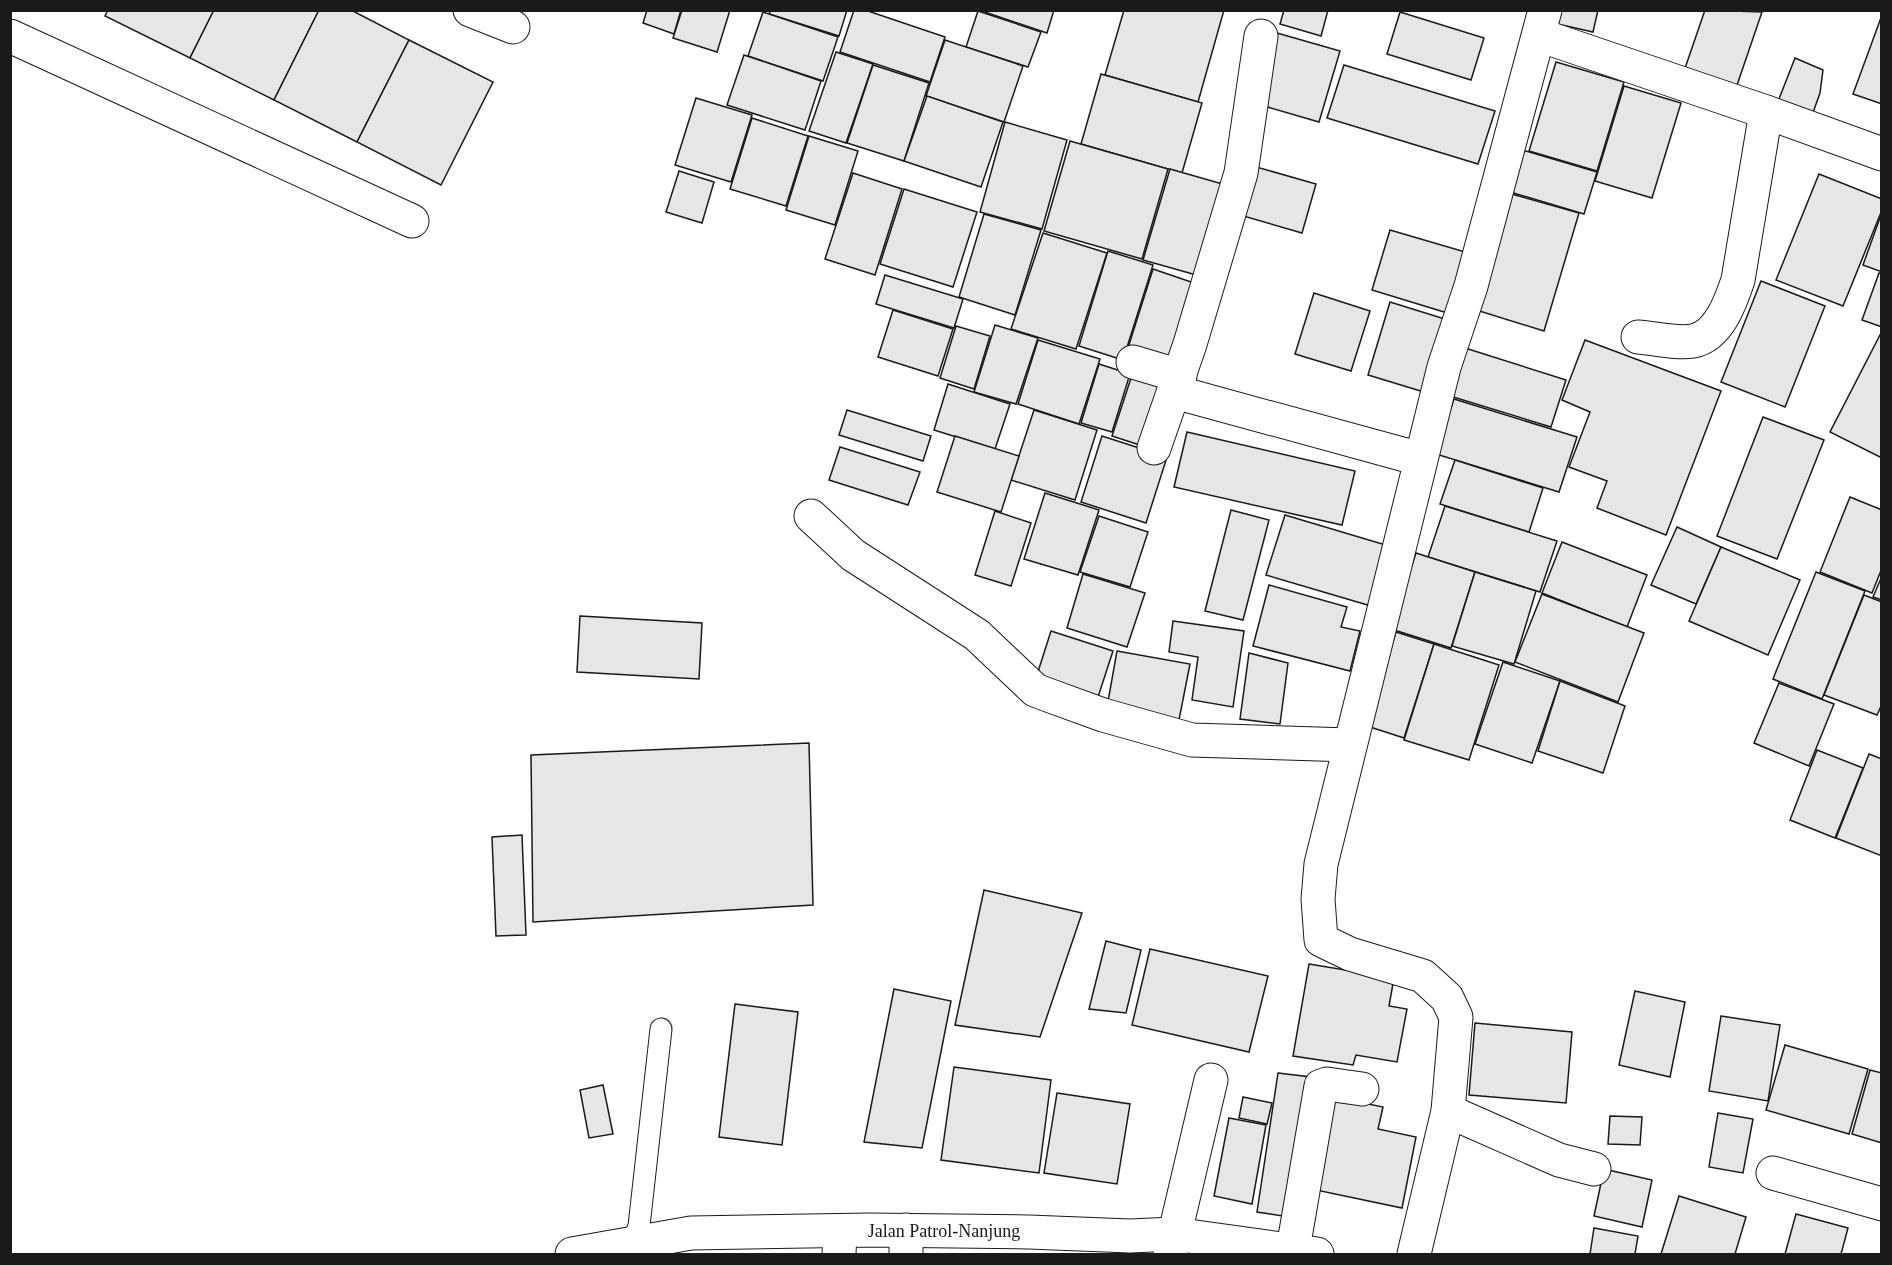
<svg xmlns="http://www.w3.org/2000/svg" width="1892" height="1265" viewBox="0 0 1892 1265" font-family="Georgia,serif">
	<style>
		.building { fill: #e6e6e6; stroke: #1a1a1a; stroke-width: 1.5 }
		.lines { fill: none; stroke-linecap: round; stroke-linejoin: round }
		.service-casing { stroke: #1a1a1a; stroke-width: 23 }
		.minor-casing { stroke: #1a1a1a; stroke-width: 35 }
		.primary-casing { stroke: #1a1a1a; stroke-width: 35 }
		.service { stroke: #fff; stroke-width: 21 }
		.minor { stroke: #fff; stroke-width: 33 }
		.primary { stroke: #fff; stroke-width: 33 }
		.labels { text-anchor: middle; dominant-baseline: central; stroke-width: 4.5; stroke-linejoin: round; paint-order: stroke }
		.street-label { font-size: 18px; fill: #1a1a1a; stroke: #fff }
	</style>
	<rect width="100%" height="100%" fill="#fff"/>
	<g class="building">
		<path d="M108 10H214L190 58 105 16Z"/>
		<path d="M214 10H319L274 100 190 58Z"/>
		<path d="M319 10H351L409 40 357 142 274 100Z"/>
		<path d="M647 10H681L674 34 643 23Z"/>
		<path d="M682 10H730L717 52 673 38Z"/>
		<path d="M771 10H847L839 36 769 14Z"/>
		<path d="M854 10H865L945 37 930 82 840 52Z"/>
		<path d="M979 10H1054L1047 33Z"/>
		<path d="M1124 10H1224L1198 102 1105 75Z"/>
		<path d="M1284 10H1328L1321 36 1280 24Z"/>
		<path d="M1556 10H1598L1593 32 1553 23Z"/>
		<path d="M1705 10 1762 12 1735 91 1683 74Z"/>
		<path d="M978 11 1041 32 1028 67 966 47Z"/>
		<path d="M763 12 838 37 823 81 748 56Z"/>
		<path d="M1400 12 1484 38 1471 80 1387 54Z"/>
		<path d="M1882 15V104L1853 94Z"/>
		<path d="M1277 33 1340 51 1319 122 1257 104Z"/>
		<path d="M409 40 493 82 441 185 357 142Z"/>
		<path d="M945 40 1023 66 1004 122 926 96Z"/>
		<path d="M836 52 873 64 846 143 809 131Z"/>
		<path d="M744 55 821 81 805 130 727 105Z"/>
		<path d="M1795 58 1823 70 1820 93 1811 118 1777 104Z"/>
		<path d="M1556 62 1624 82 1597 171 1529 151Z"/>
		<path d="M873 65 929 83 904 161 847 143Z"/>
		<path d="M1344 65 1495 111 1478 164 1327 118Z"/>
		<path d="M1101 74 1202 103 1182 173 1081 144Z"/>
		<path d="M1624 86 1681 103 1652 198 1595 181Z"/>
		<path d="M927 96 1003 122 981 187 904 161Z"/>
		<path d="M696 98 752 115 731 182 675 165Z"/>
		<path d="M752 118 808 136 786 206 730 189Z"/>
		<path d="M1005 122 1067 140 1042 229 980 212Z"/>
		<path d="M809 136 858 151 835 225 786 210Z"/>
		<path d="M1070 141 1168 169 1142 259 1044 231Z"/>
		<path d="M1519 149 1597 172 1584 214 1507 191Z"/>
		<path d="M1253 166 1316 184 1302 233 1240 215Z"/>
		<path d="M1170 169 1233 187 1207 278 1143 260Z"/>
		<path d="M679 171 714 182 702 223 666 212Z"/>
		<path d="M853 173 902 189 875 275 825 259Z"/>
		<path d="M1819 174 1882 199V210L1843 306 1776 280Z"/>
		<path d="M904 189 977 212 953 287 880 264Z"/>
		<path d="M1508 193 1579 213 1544 331 1473 309Z"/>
		<path d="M984 214 1041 230 1015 315 959 297Z"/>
		<path d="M1881 215H1882V272L1863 265Z"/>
		<path d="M1390 230 1472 254 1454 315 1372 290Z"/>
		<path d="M1043 233 1107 253 1076 349 1011 329Z"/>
		<path d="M1108 251 1153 265 1123 360 1079 346Z"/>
		<path d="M1153 269 1200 285 1174 366 1127 351Z"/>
		<path d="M1879 273 1882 274V327L1862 320Z"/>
		<path d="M885 275 963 299 954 328 876 304Z"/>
		<path d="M1761 281 1825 306 1785 407 1721 382Z"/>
		<path d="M1314 293 1370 311 1351 371 1295 354Z"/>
		<path d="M1390 302 1448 320 1424 392 1368 375Z"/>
		<path d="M893 310 953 329 938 376 878 357Z"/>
		<path d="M995 325 1038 338 1016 404 974 392Z"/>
		<path d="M956 326 990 336 974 389 940 378Z"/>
		<path d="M1880 335 1882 336V458L1830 432Z"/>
		<path d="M1038 340 1100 359 1079 424 1018 404Z"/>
		<path d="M1585 340 1721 391 1666 535 1597 508 1607 481 1569 467 1590 412 1562 400Z"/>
		<path d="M1465 348 1566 380 1551 427 1450 396Z"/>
		<path d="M1099 364 1130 374 1112 432 1081 423Z"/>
		<path d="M1134 369 1170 380 1149 448 1112 436Z"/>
		<path d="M948 384 1010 404 995 449 934 430Z"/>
		<path d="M1454 399 1577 437 1559 492 1436 454Z"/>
		<path d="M847 410 931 436 923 461 839 435Z"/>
		<path d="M1034 410 1097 430 1075 500 1011 480Z"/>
		<path d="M1763 417 1824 440 1777 559 1717 536Z"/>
		<path d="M1187 432 1355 471 1342 525 1174 487Z"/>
		<path d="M955 436 1019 456 1001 512 937 492Z"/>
		<path d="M1102 436 1167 457 1146 523 1081 502Z"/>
		<path d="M840 447 920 472 908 505 829 480Z"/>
		<path d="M1455 460 1543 488 1529 532 1440 504Z"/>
		<path d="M1045 493 1099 510 1078 575 1024 559Z"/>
		<path d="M1850 497 1882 510V568L1872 593 1820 572Z"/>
		<path d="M1445 506 1557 541 1540 592 1428 557Z"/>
		<path d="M1231 510 1269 520 1243 620 1205 611Z"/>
		<path d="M995 511 1031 523 1011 586 975 575Z"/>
		<path d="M1285 515 1389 546 1371 606 1266 575Z"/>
		<path d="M1099 516 1148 532 1130 587 1080 572Z"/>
		<path d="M1677 527 1721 547 1696 604 1651 585Z"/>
		<path d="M1562 542 1647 575 1627 627 1542 593Z"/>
		<path d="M1721 547 1800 580 1768 655 1689 621Z"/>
		<path d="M1416 553 1475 572 1451 648 1391 629Z"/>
		<path d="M1475 572 1536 591 1514 664 1452 646Z"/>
		<path d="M1816 572 1865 591 1822 699 1773 679Z"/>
		<path d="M1083 574 1145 593 1127 647 1067 628Z"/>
		<path d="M1882 576V600L1873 597Z"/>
		<path d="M1269 585 1347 607 1341 627 1360 631 1350 671 1253 646Z"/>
		<path d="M1542 594 1644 633 1618 702 1515 662Z"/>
		<path d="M1864 595 1882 602V704L1877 715 1824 695Z"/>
		<path d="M580 616 702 623 699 679 577 672Z"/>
		<path d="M1173 621 1244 631 1233 707 1192 700 1198 657 1169 652Z"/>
		<path d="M1051 631 1113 651 1098 697 1036 678Z"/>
		<path d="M1396 632 1434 644 1404 738 1367 726Z"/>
		<path d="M1434 644 1499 665 1469 760 1404 740Z"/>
		<path d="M1117 651 1190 664 1179 720 1107 707Z"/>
		<path d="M1249 653 1288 663 1280 724 1240 719Z"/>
		<path d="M1503 662 1560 681 1532 763 1475 744Z"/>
		<path d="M1560 681 1625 706 1603 773 1538 751Z"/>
		<path d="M1779 683 1834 704 1809 766 1754 743Z"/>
		<path d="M809 743 813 905 533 922 531 755Z"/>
		<path d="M1817 750 1863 768 1835 838 1790 820Z"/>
		<path d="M1869 754 1882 759V856L1836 838Z"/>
		<path d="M522 835 526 935 496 936 492 837Z"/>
		<path d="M984 890 1082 913 1040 1037 955 1025Z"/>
		<path d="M1106 941 1141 950 1126 1013 1089 1009Z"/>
		<path d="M1150 949 1268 976 1249 1052 1132 1025Z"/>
		<path d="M1309 964 1394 978 1389 1006 1407 1009 1397 1062 1356 1055 1353 1065 1293 1056Z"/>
		<path d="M894 989 951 1001 922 1148 864 1142Z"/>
		<path d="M1635 991 1685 1002 1670 1077 1619 1065Z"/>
		<path d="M735 1004 798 1012 782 1145 719 1137Z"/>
		<path d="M1721 1016 1780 1025 1768 1101 1709 1091Z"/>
		<path d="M1475 1023 1572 1032 1566 1103 1469 1095Z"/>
		<path d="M1785 1045 1868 1069 1849 1134 1766 1110Z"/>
		<path d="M954 1067 1051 1080 1039 1173 941 1160Z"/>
		<path d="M1870 1070 1882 1073V1143L1852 1134Z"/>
		<path d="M1278 1073 1311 1077 1289 1217 1257 1212Z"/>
		<path d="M603 1085 613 1134 589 1138 580 1090Z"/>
		<path d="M1057 1093 1130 1104 1117 1184 1044 1173Z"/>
		<path d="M1243 1097 1272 1103 1267 1124 1239 1118Z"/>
		<path d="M1335 1097 1383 1107 1378 1129 1416 1137 1402 1208 1316 1190Z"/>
		<path d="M1718 1113 1753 1119 1743 1173 1709 1167Z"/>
		<path d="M1610 1116 1642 1117 1640 1145 1608 1144Z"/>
		<path d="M1229 1118 1266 1125 1252 1204 1214 1196Z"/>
		<path d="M1604 1169 1652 1180 1642 1227 1594 1216Z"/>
		<path d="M1679 1196 1746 1217 1735 1254H1661Z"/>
		<path d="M1796 1214 1848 1228 1841 1254H1785Z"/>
		<path d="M1594 1228 1638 1236 1635 1254H1590Z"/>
	</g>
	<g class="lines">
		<defs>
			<path id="service" d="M633 1242 639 1226 661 1029"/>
			<g id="minor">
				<path d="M470 10 513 27"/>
				<path d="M1539 35 1766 112 1882 154"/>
				<path d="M10 36 412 221"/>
				<path d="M1638 337C1654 338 1677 344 1693 341 1719 336 1731 301 1738 280L1766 112"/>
				<path d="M1133 362 1180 376"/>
				<path d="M1175 392 1420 459"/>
				<path d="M1154 448 1190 344 1241 173 1261 36"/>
				<path d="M811 516 853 555 977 635 1035 690 1048 695 1103 715 1192 740 1350 745"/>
				<path d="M1448 1111 1559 1160 1594 1169"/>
				<path d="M1773 1173 1882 1204"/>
				<path d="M1293 1249 1321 1086 1327 1084 1362 1089"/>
				<path d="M839 1254 840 1231"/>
				<path d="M906 1254V1230"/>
				<path d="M1170 1254 1211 1080"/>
				<path d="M1414 1254 1448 1111 1456 1017 1447 998 1423 976 1350 954 1321 940 1318 899 1321 864 1444 367 1471 286 1545 10"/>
			</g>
			<path id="primary" d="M572 1254 691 1233 869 1230 1029 1232 1130 1236 1174 1234 1317 1254"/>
		</defs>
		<use href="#service" class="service-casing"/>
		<use href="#minor" class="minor-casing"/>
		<use href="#primary" class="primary-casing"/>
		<use href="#service" class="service"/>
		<use href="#minor" class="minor"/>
		<use href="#primary" class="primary"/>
	</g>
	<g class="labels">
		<g class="street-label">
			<text x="944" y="1231">Jalan Patrol-Nanjung</text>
		</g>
	</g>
	<rect width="1892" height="1265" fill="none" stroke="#1a1a1a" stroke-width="24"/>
</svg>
